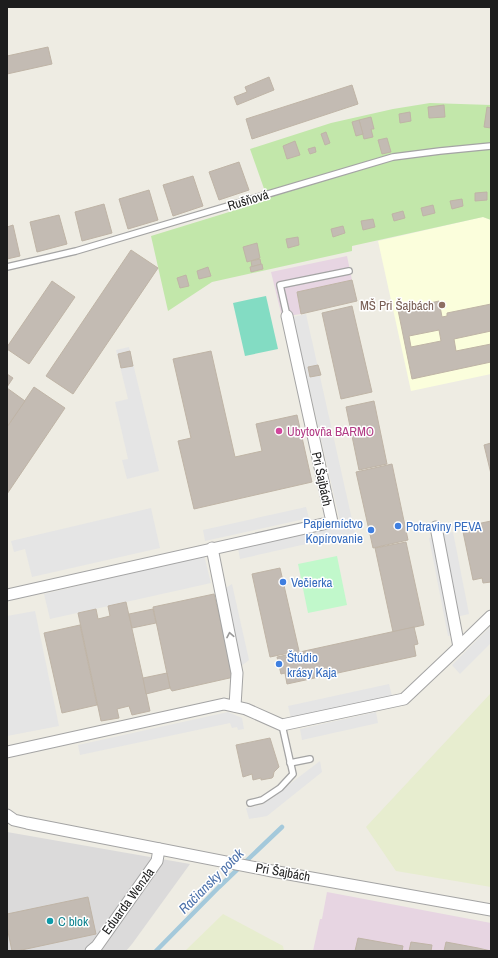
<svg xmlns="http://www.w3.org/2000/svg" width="498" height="958" viewBox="0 0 498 958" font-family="'Archivo Narrow',sans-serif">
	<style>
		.residential { fill: #dbdada }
		.industrial { fill: #e7d5e2 }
		.education { fill: #fbfedc }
		.farmland { fill: #e7edcf }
		.grass { fill: #c2e7aa }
		.park { fill: #c1f8cb }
		.pitch { fill: #83dcc3 }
		.parking { fill: #e5e5e5 }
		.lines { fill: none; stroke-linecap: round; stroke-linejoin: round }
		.stream { stroke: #a4c9db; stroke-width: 4.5 }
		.building { fill: #c3bbb3; stroke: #bfb4a6; fill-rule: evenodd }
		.lane-casing { stroke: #a4a4a4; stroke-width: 8 }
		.street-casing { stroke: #a4a4a4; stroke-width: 13 }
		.lane { stroke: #fff; stroke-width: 5.5 }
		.street { stroke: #fff; stroke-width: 11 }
		.oneway { stroke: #999 }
		.education-dot { fill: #8d6e63; stroke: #fff; stroke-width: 1.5 }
		.hotel-dot { fill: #d1479c; stroke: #fff; stroke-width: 1.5 }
		.shop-dot { fill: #3f7fe0; stroke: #fff; stroke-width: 1.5 }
		.culture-dot { fill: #0f9aa8; stroke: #fff; stroke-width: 1.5 }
		.labels { text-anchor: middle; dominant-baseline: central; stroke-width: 3; stroke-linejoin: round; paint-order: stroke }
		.street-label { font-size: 13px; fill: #1d1d1d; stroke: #fff }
		.education-label { font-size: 13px; fill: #785e54; stroke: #fff; text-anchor: end }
		.hotel-label { font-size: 13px; fill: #b23c85; stroke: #fff; text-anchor: start }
		.shop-label { font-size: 13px; fill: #366cbe; stroke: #fff; text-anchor: start }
		.culture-label { font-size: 13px; fill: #0d838f; stroke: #fff; text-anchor: start }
		.water-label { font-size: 14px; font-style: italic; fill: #4c71aa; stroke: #fff }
	</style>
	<rect width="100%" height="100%" fill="#eeece3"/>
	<path class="residential" d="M7 832 190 864 132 944 126 951H7Z"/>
	<g class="industrial">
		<path d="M347 256 352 280 297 292 301 314 282 317 271 272Z"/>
		<path d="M327 892 491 923V951H313L320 919H322Z"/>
	</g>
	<path class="education" d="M483 217 491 220V374L411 391 378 241Z"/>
	<g class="farmland">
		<path d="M491 693V887L396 871 366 827Z"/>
		<path d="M223 914 283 946 284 951H185Z"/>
	</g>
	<path class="grass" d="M430 103 491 105V220L483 217 352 246V251L212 282 168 311 151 236 268 200 250 149 331 123 393 109Z"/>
	<path class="park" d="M337 556 347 605 308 613 298 564Z"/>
	<path class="pitch" d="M266 296 278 349 245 356 233 303Z"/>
	<g class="parking">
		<path d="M306 314 355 533 240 559 238 548 341 526 293 317Z"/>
		<path d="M129 347 159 471 127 479 122 460 128 459 115 402 128 399 116 350Z"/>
		<path d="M306 507 309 518 205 541 203 530Z"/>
		<path d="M151 508 160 548 32 577 25 549 14 552 11 541Z"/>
		<path d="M453 532 469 614 456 617 440 535Z"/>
		<path d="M434 537 453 635 448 636 429 538Z"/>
		<path d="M204 555 211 583 50 619 44 594Z"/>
		<path d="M232 584 249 660 240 667 223 590Z"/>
		<path d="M35 611 59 726 7 736V616Z"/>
		<path d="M491 626V643L460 674 452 665Z"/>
		<path d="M389 684 392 696 291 718 288 706Z"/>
		<path d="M228 712 242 718 244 729 238 730 237 727 232 728 230 723 80 755 78 745Z"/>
		<path d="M376 712 378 723 302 740 300 729Z"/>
		<path d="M320 761 322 772 267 816 249 819 246 808 262 805Z"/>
	</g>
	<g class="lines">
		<path class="stream" d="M156 951 219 887 282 827"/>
	</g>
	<g class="building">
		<path d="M48 47 52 64 7 74V56Z"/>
		<path d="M269 77 274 90 237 105 234 97 247 92 245 87Z"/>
		<path d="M352 85 358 104 252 139 246 119Z"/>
		<path d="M444 105 445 117 429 118 428 107Z"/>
		<path d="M487 107 491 108V128L484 127Z"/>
		<path d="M410 112 411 121 400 123 399 114Z"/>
		<path d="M371 117 374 129H371L373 137 364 139 359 120Z"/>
		<path d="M359 120 363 134 356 136 352 122Z"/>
		<path d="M326 132 330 143 325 145 321 134Z"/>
		<path d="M387 138 391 152 382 154 378 140Z"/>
		<path d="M295 141 300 155 287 159 283 146Z"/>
		<path d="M315 147 316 152 310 154 308 149Z"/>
		<path d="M239 162 249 190 219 200 209 172Z"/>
		<path d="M193 176 203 206 173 216 163 185Z"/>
		<path d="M149 190 158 220 128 229 119 199Z"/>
		<path d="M487 192V200L475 201V193Z"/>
		<path d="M462 199 463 206 452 209 450 201Z"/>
		<path d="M104 204 112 233 82 241 75 212Z"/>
		<path d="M433 205 435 213 423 216 421 208Z"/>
		<path d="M403 211 405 218 394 221 392 214Z"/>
		<path d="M59 215 67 244 37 252 30 222Z"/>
		<path d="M373 219 375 227 363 230 361 221Z"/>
		<path d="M13 225 20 256 7 259V227Z"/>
		<path d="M343 226 345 233 333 237 331 229Z"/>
		<path d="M298 237 299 245 288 248 286 239Z"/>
		<path d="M257 243 260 258 247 262 243 247Z"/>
		<path d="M131 250 158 268 73 394 46 376Z"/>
		<path d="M260 259 261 264 252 267 251 261Z"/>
		<path d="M262 264 263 269 251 272 250 267Z"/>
		<path d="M208 267 211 276 199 279 197 271Z"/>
		<path d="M186 275 189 286 180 288 177 278Z"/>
		<path d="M352 280 357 301 301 314 297 292Z"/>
		<path d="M52 281 75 297 29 364 7 349V347Z"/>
		<path d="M439 301 442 317 447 316V313L491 304V331L454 339 456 351 491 344V362L412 379 398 310ZM439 330 441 341 411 347 409 336Z"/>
		<path d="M352 306 372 392 341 399 322 313Z"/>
		<path d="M130 351 133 366 121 368 118 354Z"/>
		<path d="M211 351 235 457 262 451 256 424 297 415 312 482 194 509 178 441 191 438 173 359Z"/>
		<path d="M318 365 321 375 310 377 308 367Z"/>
		<path d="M7 374 13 378 7 387Z"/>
		<path d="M34 387 65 408 7 494V427Z"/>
		<path d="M7 388 25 401 7 427Z"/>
		<path d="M374 401 387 464 359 470 346 407Z"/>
		<path d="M491 443V474L484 445Z"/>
		<path d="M392 464 408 540 373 548 356 472Z"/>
		<path d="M491 521V582L483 583 482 578 473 580 462 527Z"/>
		<path d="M406 542 424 625 393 632 375 548Z"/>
		<path d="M280 568 299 651 270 657 252 574Z"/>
		<path d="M214 594 234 677 172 691 170 688 153 607Z"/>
		<path d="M126 602 143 678 150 711 132 715 129 706 117 709 119 718 101 721 78 613 96 609 98 619 110 616 108 606Z"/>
		<path d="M153 609 156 623 132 628 129 614Z"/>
		<path d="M80 625 97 705 62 713 44 633Z"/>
		<path d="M414 627 418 644 414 645 416 656 287 684 285 673 281 674 277 657Z"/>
		<path d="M167 673 170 688 146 694 143 678Z"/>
		<path d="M270 738 279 767 274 772 273 777 272 778 261 780V778L253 780 252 774 243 777 236 745Z"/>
		<path d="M88 897 96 934 17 951H12L7 927V914Z"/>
		<path d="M358 938 403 946 402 951H355Z"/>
		<path d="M411 942 432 945 431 951H409Z"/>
		<path d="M446 942 478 948 491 951H444Z"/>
	</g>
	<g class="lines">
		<defs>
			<g id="lane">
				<path d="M7 267 76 251 393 157 440 151 491 146"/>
				<path d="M287 316 280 285 349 271"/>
				<path d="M290 763 310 759"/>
				<path d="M250 803 262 800 280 788 293 774 282 725"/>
			</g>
			<g id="street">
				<path d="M436 527 459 647"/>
				<path d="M212 548 237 673 235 706"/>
				<path d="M7 595 332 522 287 316"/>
				<path d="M7 752 224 704 246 709 282 725 404 699 459 647 491 616"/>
				<path d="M7 815 14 820 27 823 272 871 491 910"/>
				<path d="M91 951 97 946 157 861 159 849"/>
			</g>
		</defs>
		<use href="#lane" class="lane-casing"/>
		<use href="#street" class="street-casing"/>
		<use href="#lane" class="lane"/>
		<use href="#street" class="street"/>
	</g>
	<defs><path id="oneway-chevron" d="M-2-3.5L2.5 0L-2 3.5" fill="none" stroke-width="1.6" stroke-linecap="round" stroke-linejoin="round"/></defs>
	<use class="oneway" href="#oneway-chevron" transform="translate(230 635) rotate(-101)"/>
	<circle class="education-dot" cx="442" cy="305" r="4"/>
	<circle class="hotel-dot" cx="279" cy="431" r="4"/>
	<g class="shop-dot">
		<circle cx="398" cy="526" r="4"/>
		<circle cx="371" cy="530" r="4"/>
		<circle cx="283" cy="582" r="4"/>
		<circle cx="279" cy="664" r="4"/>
	</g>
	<circle class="culture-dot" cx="50" cy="921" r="4"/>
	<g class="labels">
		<g class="street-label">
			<text transform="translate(248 200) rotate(-17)">Rušňová</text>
			<text transform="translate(322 479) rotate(78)">Pri Šajbách</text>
			<text transform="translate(283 872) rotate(10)">Pri Šajbách</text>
			<text transform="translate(128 901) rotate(-54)">Eduarda Wenzla</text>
		</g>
		<g class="education-label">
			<text x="434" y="305">MŠ Pri Šajbách</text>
		</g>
		<g class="hotel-label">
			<text x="287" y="431">Ubytovňa BARMO</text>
		</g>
		<g class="shop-label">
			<text x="363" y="523" text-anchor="end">Papierníctvo<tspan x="363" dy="15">Kopírovanie</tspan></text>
			<text x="406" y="526">Potraviny PEVA</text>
			<text x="291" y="582">Večierka</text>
			<text x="287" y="657">Štúdio<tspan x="287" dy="15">krásy Kaja</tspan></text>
		</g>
		<g class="culture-label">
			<text x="58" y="921">C blok</text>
		</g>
		<g class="water-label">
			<text transform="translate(211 881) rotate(-45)">Račiansky potok</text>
		</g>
	</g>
	<rect width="498" height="958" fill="none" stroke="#1d1d1d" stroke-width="16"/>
</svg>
